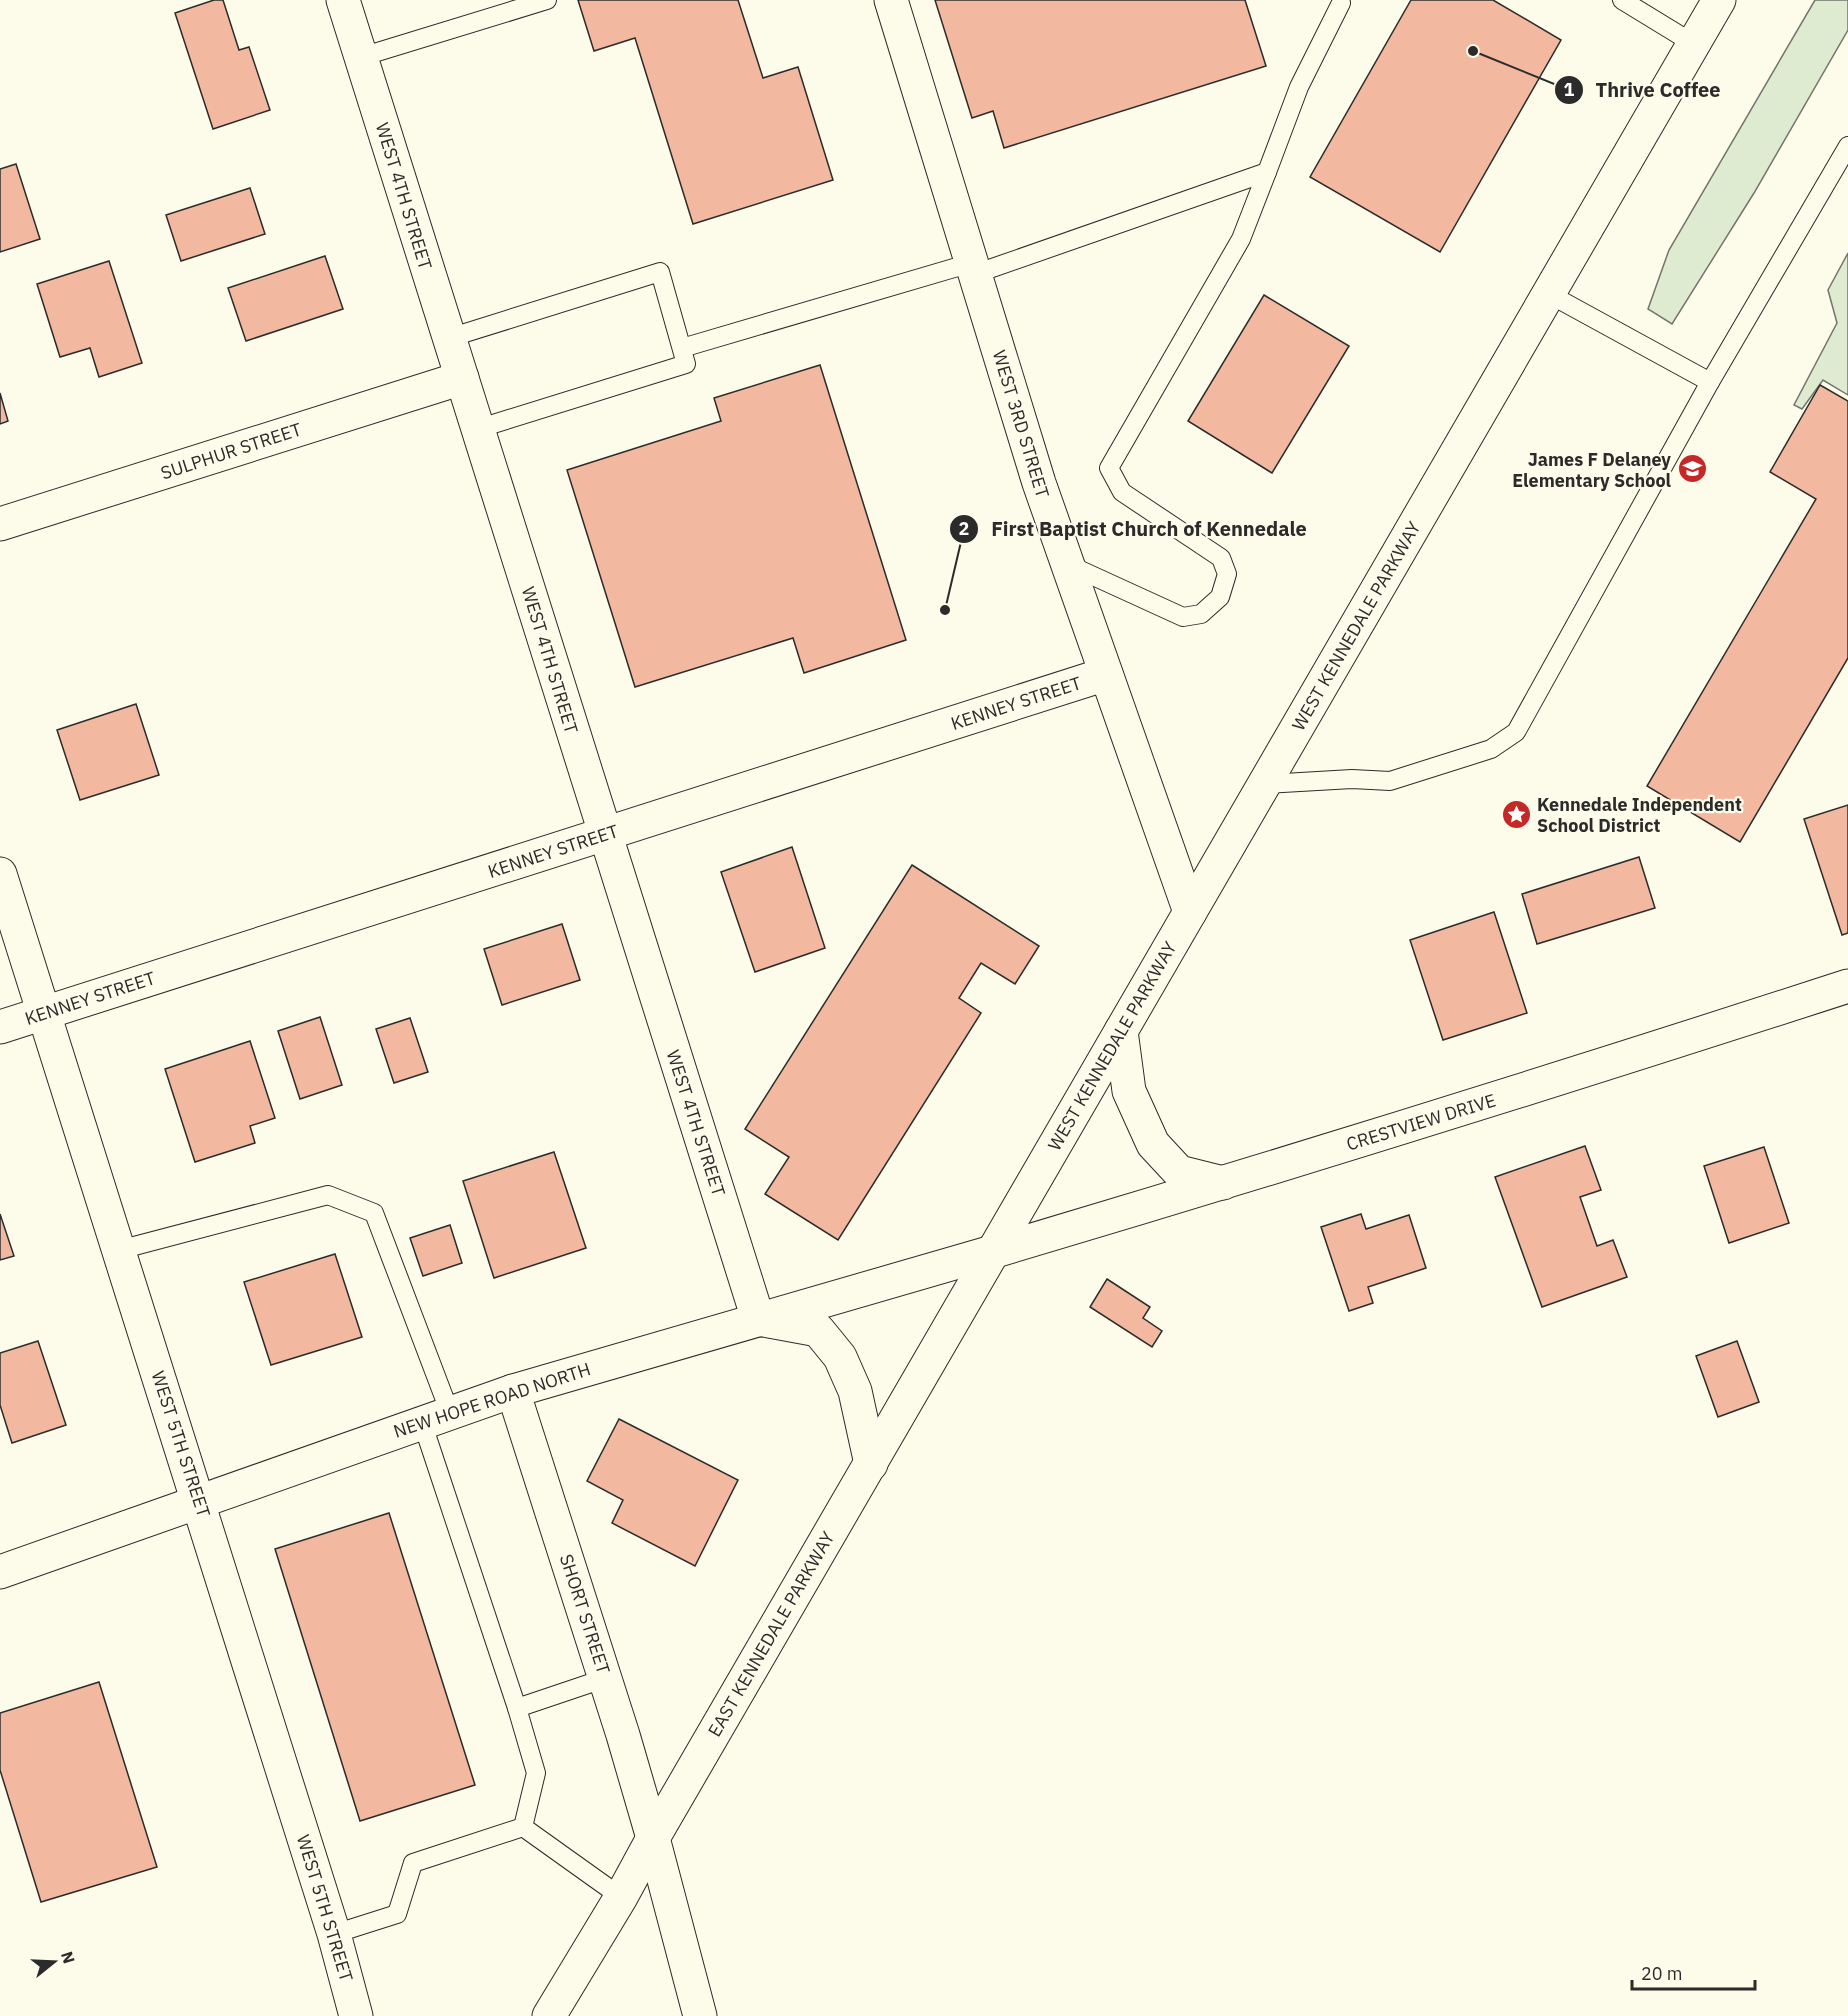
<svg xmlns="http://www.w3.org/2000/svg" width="1848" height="2016" viewBox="0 0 1848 2016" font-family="'IBM Plex Sans',sans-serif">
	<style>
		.green { fill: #deebd1; stroke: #74746e; stroke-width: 1.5 }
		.building { fill: #f2b8a0; stroke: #2b2b2b; stroke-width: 1.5 }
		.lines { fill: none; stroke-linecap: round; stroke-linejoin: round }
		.lane-casing { stroke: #2b2b2b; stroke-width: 20 }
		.street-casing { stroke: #2b2b2b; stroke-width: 35 }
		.secondary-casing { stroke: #2b2b2b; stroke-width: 35 }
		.primary-casing { stroke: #2b2b2b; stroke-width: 35 }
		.lane { stroke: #fdfbea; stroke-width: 18 }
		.street { stroke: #fdfbea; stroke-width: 33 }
		.secondary { stroke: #fdfbea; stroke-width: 33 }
		.primary { stroke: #fdfbea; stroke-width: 33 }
		.labels { text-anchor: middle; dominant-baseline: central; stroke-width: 4.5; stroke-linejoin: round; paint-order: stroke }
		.street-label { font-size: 18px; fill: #2b2b2b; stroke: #fdfbea }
		.poi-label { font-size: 18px; font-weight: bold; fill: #2b2b2b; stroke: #fdfbea; text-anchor: end }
		.leader { fill: none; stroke: #2b2b2b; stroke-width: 2 }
		.callout-dot { fill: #2b2b2b; stroke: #fdfbea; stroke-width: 2 }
		.mark-label { font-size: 18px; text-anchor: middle; font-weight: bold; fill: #fff }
		.callout-label { font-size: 20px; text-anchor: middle; font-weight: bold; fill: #2b2b2b; stroke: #fdfbea; stroke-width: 4.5; stroke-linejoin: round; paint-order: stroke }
	</style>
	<rect width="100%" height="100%" fill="#fdfbea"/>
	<g class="green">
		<path d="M1815 0H1848V30L1754 193 1672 324 1648 309 1669 250Z"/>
		<path d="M1848 253V395L1823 380 1802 409 1794 405 1837 323 1828 290Z"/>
	</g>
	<g class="building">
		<path d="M214 0H223L239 50 249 47 270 110 213 129 175 13Z"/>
		<path d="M578 0H738L763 78 798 67 833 180 693 224 635 38 594 51Z"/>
		<path d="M935 0H1245L1266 66 1004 148 993 111 972 118Z"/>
		<path d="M1411 0H1493L1561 40 1440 252 1310 177Z"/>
		<path d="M16 164 40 239 0 252V169Z"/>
		<path d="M250 188 265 234 181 261 166 215Z"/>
		<path d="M325 256 343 309 246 341 228 288Z"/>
		<path d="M109 261 142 363 99 377 90 348 60 357 37 284Z"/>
		<path d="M1264 295 1349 346 1272 473 1188 421Z"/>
		<path d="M820 365 906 640 804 673 793 638 635 687 567 470 721 421 714 398Z"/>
		<path d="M1820 385 1848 401V658L1740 842 1647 786 1816 499 1770 472Z"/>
		<path d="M0 393 8 421 0 424Z"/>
		<path d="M136 704 159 775 80 800 57 730Z"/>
		<path d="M1848 805V933L1842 935 1804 819Z"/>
		<path d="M792 847 825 948 755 972 721 872Z"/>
		<path d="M1639 857 1655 908 1537 944 1522 894Z"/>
		<path d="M912 865 1039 946 1015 984 981 963 959 998 981 1013 838 1240 765 1194 789 1157 745 1129Z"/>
		<path d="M1494 912 1527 1013 1443 1040 1410 940Z"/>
		<path d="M562 924 580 980 502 1005 484 949Z"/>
		<path d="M320 1017 342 1085 300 1099 278 1031Z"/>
		<path d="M410 1018 428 1072 394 1083 376 1029Z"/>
		<path d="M250 1041 275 1118 250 1126 255 1143 195 1162 165 1069Z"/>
		<path d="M1585 1146 1601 1190 1580 1197 1597 1246 1613 1240 1627 1277 1542 1307 1495 1177Z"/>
		<path d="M1764 1147 1789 1223 1729 1243 1704 1166Z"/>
		<path d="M554 1152 586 1248 494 1278 463 1181Z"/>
		<path d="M0 1214 14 1256 0 1260Z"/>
		<path d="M1361 1214 1366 1229 1409 1215 1426 1268 1368 1287 1373 1303 1349 1311 1321 1227Z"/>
		<path d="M450 1225 462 1263 423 1276 410 1238Z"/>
		<path d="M335 1254 362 1337 271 1365 244 1282Z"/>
		<path d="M1107 1279 1150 1307 1143 1318 1162 1331 1152 1347 1090 1307Z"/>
		<path d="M38 1341 66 1425 12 1443 0 1405V1353Z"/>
		<path d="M1737 1341 1759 1402 1718 1417 1696 1356Z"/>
		<path d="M619 1419 738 1480 695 1566 612 1523 623 1500 587 1481Z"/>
		<path d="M389 1513 475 1785 360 1821 275 1549Z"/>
		<path d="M99 1682 157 1867 41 1902 0 1770V1713Z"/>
	</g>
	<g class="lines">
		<defs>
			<g id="lane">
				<path d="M1622 0 1694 44"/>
				<path d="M361 57 547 0"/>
				<path d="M975 274 1267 172 1299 87 1341 3"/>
				<path d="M449 338 660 272 686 364 477 429"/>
				<path d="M682 348 971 263"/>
				<path d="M1710 382 1848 146"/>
				<path d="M1067 564 1183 617 1201 614 1220 597 1227 574 1221 558 1122 492 1109 468 1241 239 1267 172"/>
				<path d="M1264 784 1352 779 1390 781 1491 749 1516 732 1710 382 1549 294"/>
				<path d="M119 1250 328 1195 374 1213 450 1413"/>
				<path d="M422 1422 517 1708 536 1773 523 1827 621 1897"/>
				<path d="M517 1708 606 1678"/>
				<path d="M334 1934 397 1914 413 1863 523 1827"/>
			</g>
			<g id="street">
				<path d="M343 0 758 1319"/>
				<path d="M0 524 462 378"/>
				<path d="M0 874 334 1934 356 2016"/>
				<path d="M0 1027 1106 674"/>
				<path d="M992 1252C1278 1167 1564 1078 1848 986"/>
				<path d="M513 1391 623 1735 653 1838"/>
			</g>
			<g id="secondary">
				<path d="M891 0 1039 483 1190 912"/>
				<path d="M0 1572 513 1391 992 1252"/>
				<path d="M653 1838 700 2016"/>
			</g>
			<g id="primary">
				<path d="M1121 1031 1129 1091 1153 1144 1179 1172 1223 1183"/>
				<path d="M758 1319 818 1330 840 1357 855 1391 871 1464"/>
				<path d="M549 2016 621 1897 653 1838 1719 0"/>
			</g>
		</defs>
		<use href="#lane" class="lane-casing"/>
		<use href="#street" class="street-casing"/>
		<use href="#secondary" class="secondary-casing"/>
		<use href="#primary" class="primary-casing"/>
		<use href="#lane" class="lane"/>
		<use href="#street" class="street"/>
		<use href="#secondary" class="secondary"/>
		<use href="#primary" class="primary"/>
	</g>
	<defs>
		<symbol id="school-disc" viewBox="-11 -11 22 22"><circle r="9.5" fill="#c62828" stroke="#fdfbea"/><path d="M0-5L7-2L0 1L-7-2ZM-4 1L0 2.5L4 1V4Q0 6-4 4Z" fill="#fff"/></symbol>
		<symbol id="sight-disc" viewBox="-11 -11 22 22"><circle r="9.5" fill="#c62828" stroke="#fdfbea"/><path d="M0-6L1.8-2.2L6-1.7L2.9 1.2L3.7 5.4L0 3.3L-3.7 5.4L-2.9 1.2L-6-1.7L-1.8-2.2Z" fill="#fff"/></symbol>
	</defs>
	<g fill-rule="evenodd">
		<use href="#school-disc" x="1676" y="452" width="33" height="33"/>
		<use href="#sight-disc" x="1500" y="798" width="33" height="33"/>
	</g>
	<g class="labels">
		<g class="street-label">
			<text transform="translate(404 196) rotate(73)">WEST 4TH STREET</text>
			<text transform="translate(1021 424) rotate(73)">WEST 3RD STREET</text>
			<text transform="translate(231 451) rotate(-18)">SULPHUR STREET</text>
			<text transform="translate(1356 626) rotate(-60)">WEST KENNEDALE PARKWAY</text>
			<text transform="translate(550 660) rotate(73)">WEST 4TH STREET</text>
			<text transform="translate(1016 703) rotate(-18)">KENNEY STREET</text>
			<text transform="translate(553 851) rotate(-18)">KENNEY STREET</text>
			<text transform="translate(90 998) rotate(-18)">KENNEY STREET</text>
			<text transform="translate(1112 1046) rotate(-60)">WEST KENNEDALE PARKWAY</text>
			<text transform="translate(1421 1122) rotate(-17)">CRESTVIEW DRIVE</text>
			<text transform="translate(696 1123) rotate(72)">WEST 4TH STREET</text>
			<text transform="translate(492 1400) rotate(-18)">NEW HOPE ROAD NORTH</text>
			<text transform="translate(181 1444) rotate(72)">WEST 5TH STREET</text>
			<text transform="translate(585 1614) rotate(72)">SHORT STREET</text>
			<text transform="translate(771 1634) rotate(-60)">EAST KENNEDALE PARKWAY</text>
			<text transform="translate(325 1908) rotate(73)">WEST 5TH STREET</text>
		</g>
		<g class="poi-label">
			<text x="1671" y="459">James F Delaney<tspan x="1671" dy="21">Elementary School</tspan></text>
			<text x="1537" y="804" text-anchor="start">Kennedale Independent<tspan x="1537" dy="21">School District</tspan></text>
		</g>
	</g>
	<path class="leader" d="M1473 51L1569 90M945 610L964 529"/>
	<g class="callout-dot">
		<circle cx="1473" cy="51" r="6"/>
		<circle cx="945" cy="610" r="6"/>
		<circle cx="1569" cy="90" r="15"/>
		<circle cx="964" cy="529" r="15"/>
	</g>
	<g class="mark-label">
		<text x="1569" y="96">1</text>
		<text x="964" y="535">2</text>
	</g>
	<g class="callout-label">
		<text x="1658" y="97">Thrive Coffee</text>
		<text x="1149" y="536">First Baptist Church of Kennedale</text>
	</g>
	<g transform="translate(54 1962) rotate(72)" stroke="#fdfbea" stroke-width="4.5" paint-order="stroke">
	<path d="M0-4.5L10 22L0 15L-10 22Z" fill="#2b2b2b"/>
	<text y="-9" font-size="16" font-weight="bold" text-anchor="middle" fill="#2b2b2b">N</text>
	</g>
	<path d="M1632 1980v9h123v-9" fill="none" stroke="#2b2b2b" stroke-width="3"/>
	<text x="1641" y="1980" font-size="18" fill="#2b2b2b" stroke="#fdfbea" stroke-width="4.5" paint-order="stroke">20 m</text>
</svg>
